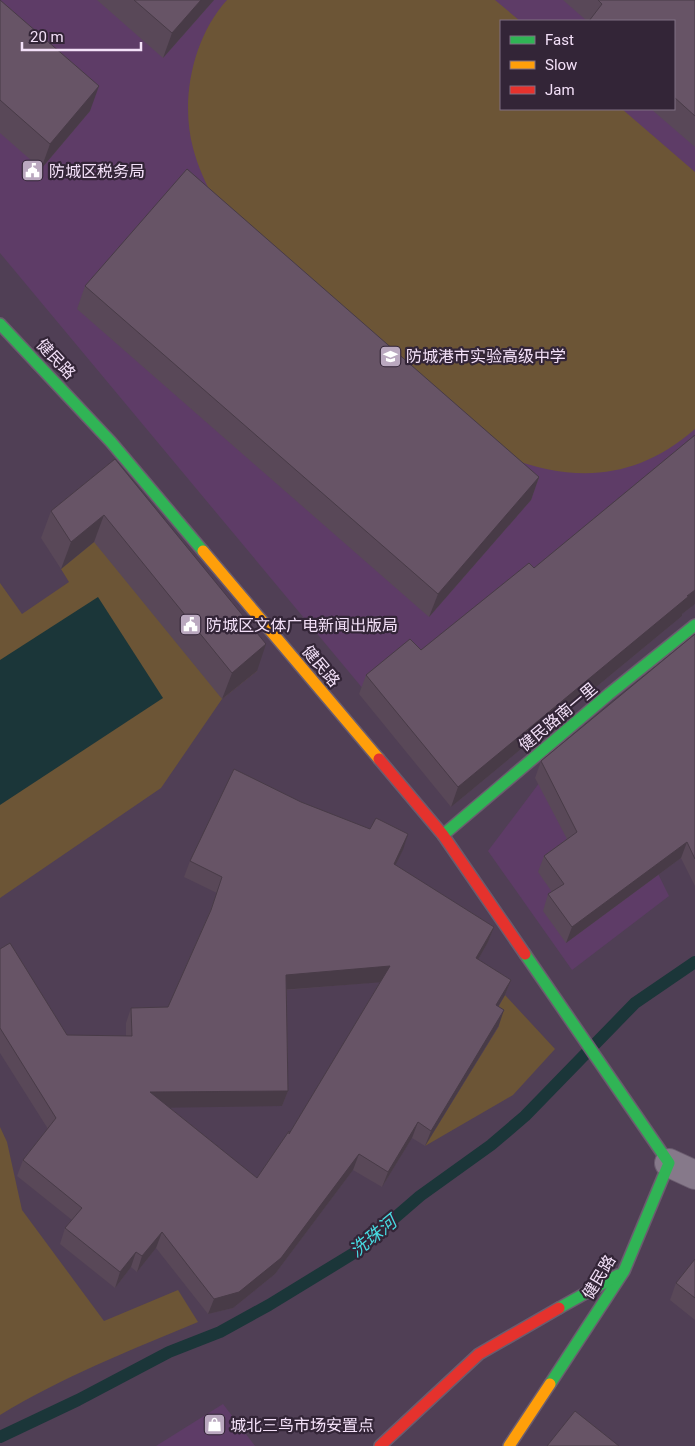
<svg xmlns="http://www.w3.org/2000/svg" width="695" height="1446" viewBox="0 0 695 1446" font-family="Roboto,'Noto Sans SC',sans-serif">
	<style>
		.built { fill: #5e3c67; fill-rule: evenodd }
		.green { fill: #6c5536 }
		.water { fill: #1b3639 }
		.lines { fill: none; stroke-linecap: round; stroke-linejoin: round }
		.stream { stroke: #1b3639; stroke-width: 12 }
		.street-casing { stroke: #6b5d6f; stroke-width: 30 }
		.fast-casing { stroke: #6b5d6f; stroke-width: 14 }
		.slow-casing { stroke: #6b5d6f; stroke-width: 14 }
		.jam-casing { stroke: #6b5d6f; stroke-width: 14 }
		.street { stroke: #86798a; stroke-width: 28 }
		.fast { stroke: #30b455; stroke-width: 11 }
		.slow { stroke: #ff9f0a; stroke-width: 11 }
		.jam { stroke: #e5322d; stroke-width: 11 }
		.wall { fill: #594858; fill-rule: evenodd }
		.shaded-wall { fill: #483b47 }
		.building { fill: #675466; stroke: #483b47; fill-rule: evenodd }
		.labels { text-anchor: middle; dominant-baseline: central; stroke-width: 4.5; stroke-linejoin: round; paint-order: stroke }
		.poi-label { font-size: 16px; fill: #f3e0f8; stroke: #332537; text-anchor: start }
		.street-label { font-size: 16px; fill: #f3e0f8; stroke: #332537 }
		.water-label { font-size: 18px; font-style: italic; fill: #47dae0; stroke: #332537 }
	</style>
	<rect width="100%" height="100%" fill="#503f55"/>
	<g class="built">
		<path d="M0 0H695V448L410 662 364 690 0 253ZM501 21H674V109H501Z"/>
		<path d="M595 747 669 896 572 970 488 851 549 770Z"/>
		<path d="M223 1404 255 1446H156Z"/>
	</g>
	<g class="green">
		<path d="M227 0H495L520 21H501V109H622L695 172V429C633 483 569 483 496 453L215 201C206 184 198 167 193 148 180 100 193 37 227 0Z"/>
		<path d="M105 486 257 671 222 699 161 788 0 898V583L22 614 69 582 61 569Z"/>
		<path d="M505 995 555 1049 513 1095 425 1146 499 1026 490 1020Z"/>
		<path d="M0 1127 7 1142 22 1210 104 1321 178 1290 198 1322C131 1350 62 1377 0 1415Z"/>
	</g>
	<path class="water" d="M98 597 163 698 0 805V660Z"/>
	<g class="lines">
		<path class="stream" d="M0 1437 78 1400 169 1352 220 1332 269 1305 354 1253 420 1196 491 1145 525 1116 635 1003 695 962"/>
		<defs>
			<path id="street" d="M669 1163 695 1175"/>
			<g id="fast">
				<path d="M0 324 111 442 203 551"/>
				<path d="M443 835 609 694 695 625"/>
				<path d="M525 954 669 1163 624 1271 550 1384"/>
				<path d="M559 1308 618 1275"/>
			</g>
			<g id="slow">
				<path d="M203 551 379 759"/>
				<path d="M509 1446 550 1384"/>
			</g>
			<g id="jam">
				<path d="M379 759 443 835 525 954"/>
				<path d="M380 1446 479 1354 559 1308"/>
			</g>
		</defs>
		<use href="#street" class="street-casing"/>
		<use href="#fast" class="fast-casing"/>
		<use href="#slow" class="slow-casing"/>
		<use href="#jam" class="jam-casing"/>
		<use href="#street" class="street"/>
		<use href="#fast" class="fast"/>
		<use href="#slow" class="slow"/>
		<use href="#jam" class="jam"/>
	</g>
	<g class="wall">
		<path d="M0 0 90 111 41 169 0 133Z"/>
		<path d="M97 0H214L163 58Z"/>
		<path d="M563 0H695V147L651 109H674V21H587Z"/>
		<path d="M85 286 539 477 531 500 429 617 77 309Z"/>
		<path d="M695 435V604L682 614V616L451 807 359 694 366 675 421 650 534 568Z"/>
		<path d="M115 459 257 671 222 699 94 542 61 569 41 538 51 511Z"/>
		<path d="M695 634V886L681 858 566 943 543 911 548 894 552 892 538 872 544 856 567 839 535 778 541 761Z"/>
		<path d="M403 850 395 865 494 927 488 942 478 960 511 980 505 995 499 1006V1025L425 1146 412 1138 382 1187 353 1170 275 1274 233 1308 208 1314 156 1248 137 1272 131 1267 115 1288 60 1244 65 1228 72 1220 17 1176 23 1160 48 1129 0 1053V949L67 1035 126 1036V1023L131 1008 168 1007 210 911 217 893 184 877 190 861ZM380 982 289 1134 257 1178 169 1107 282 1106 288 1091 287 990Z"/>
		<path d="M695 1259V1320L670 1300 676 1283Z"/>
	</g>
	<g class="shaded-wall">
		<path d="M201 0H214L163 58 172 33Z"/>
		<path d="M99 86 90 111 41 169 50 144Z"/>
		<path d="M539 477 531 500 429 617 438 594Z"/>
		<path d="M104 515 94 542 61 569 71 542Z"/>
		<path d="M695 590V604L682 614V616L451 807 458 787Z"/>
		<path d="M266 644 257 671 222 699 232 673Z"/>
		<path d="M408 834 403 850 388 880 394 864Z"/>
		<path d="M687 842 681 858 566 943 572 927Z"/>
		<path d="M494 927 488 942 470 974 476 958Z"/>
		<path d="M390 966 384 982 281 990 286 975Z"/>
		<path d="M511 980 505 995 490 1020 496 1005Z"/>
		<path d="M504 1010 499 1025 425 1146 431 1131Z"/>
		<path d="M288 1091 282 1106 145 1108 150 1092Z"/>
		<path d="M418 1122 412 1138 382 1187 388 1172Z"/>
		<path d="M359 1154 353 1170 275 1274 233 1308 208 1314 214 1299Z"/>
		<path d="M162 1232 156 1248 137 1272 142 1256Z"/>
		<path d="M136 1252 131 1267 115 1288 120 1272Z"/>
	</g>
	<g class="building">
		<path d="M0 0 99 86 50 144 0 100Z"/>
		<path d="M134 0H201L172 33Z"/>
		<path d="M598 0H695V116L674 97V21H589L602 4Z"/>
		<path d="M187 169 539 477 438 594 85 286Z"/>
		<path d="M695 435V590L687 596H689L458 787 366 675 410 639 421 650 529 563 534 568Z"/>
		<path d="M115 459 266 644 232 673 104 515 71 542 51 511Z"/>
		<path d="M695 634V859L687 842 572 927 548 894 564 884 544 856 577 832 541 761Z"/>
		<path d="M234 769 301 802 370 829 376 818 408 834 394 864 494 927 476 958 511 980 496 1005 504 1010 431 1131 418 1122 388 1172 359 1154 281 1258 239 1292 214 1299 162 1232 142 1256 136 1252 120 1272 65 1228 82 1208 23 1160 56 1118 0 1028V949L10 943 67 1035 132 1036 131 1008 168 1007 211 910 222 877 190 861ZM390 966 289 1134V1131L257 1178 150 1092 288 1091 286 975Z"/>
		<path d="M695 1259V1298L676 1283Z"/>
		<path d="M575 1411 619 1446H547Z"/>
	</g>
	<defs>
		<symbol id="civic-square" viewBox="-11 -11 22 22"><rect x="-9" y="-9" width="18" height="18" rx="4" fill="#baa8bf" stroke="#332537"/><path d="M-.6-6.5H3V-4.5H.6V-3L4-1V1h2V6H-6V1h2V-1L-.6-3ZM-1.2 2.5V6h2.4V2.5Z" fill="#fff"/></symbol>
		<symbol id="school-square" viewBox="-11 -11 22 22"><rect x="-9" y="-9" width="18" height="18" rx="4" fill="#baa8bf" stroke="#332537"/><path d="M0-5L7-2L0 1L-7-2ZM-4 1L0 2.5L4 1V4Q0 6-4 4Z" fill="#fff"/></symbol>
		<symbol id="shop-square" viewBox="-11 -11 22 22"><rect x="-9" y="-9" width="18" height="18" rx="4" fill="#baa8bf" stroke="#332537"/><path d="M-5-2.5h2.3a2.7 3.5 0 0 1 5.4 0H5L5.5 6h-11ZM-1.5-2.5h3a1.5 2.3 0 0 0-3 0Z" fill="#fff"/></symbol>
	</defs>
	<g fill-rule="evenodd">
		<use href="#civic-square" x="20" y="158" width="25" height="25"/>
		<use href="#school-square" x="378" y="344" width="25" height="25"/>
		<use href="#civic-square" x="178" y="612" width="25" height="25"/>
		<use href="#shop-square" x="202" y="1412" width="25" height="25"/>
	</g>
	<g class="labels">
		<g class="poi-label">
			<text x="49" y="171">防城区税务局</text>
			<text x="406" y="356">防城港市实验高级中学</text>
			<text x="206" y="625">防城区文体广电新闻出版局</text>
			<text x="230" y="1425">城北三鸟市场安置点</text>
		</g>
		<g class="street-label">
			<text transform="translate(56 359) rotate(47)">健民路</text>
			<text transform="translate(321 666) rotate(50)">健民路</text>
			<text transform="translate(558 717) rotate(-40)">健民路南一里</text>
			<text transform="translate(599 1277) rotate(-59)">健民路</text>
		</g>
		<g class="water-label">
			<text transform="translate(373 1236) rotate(-39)">洗珠河</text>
		</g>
	</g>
	<rect x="500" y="20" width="175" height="90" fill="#332537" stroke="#807084"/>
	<rect x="510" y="36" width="25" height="8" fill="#30b455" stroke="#807084"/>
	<text x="545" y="45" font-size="15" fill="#f3e0f8">Fast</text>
	<rect x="510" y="61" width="25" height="8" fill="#ff9f0a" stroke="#807084"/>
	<text x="545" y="70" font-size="15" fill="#f3e0f8">Slow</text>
	<rect x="510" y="86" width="25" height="8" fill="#e5322d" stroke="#807084"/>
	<text x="545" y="95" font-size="15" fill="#f3e0f8">Jam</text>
	<path d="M22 42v8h119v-8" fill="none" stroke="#f3e0f8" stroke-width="2.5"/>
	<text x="30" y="42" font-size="15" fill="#f3e0f8" stroke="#332537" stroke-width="4" paint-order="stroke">20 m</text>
</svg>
